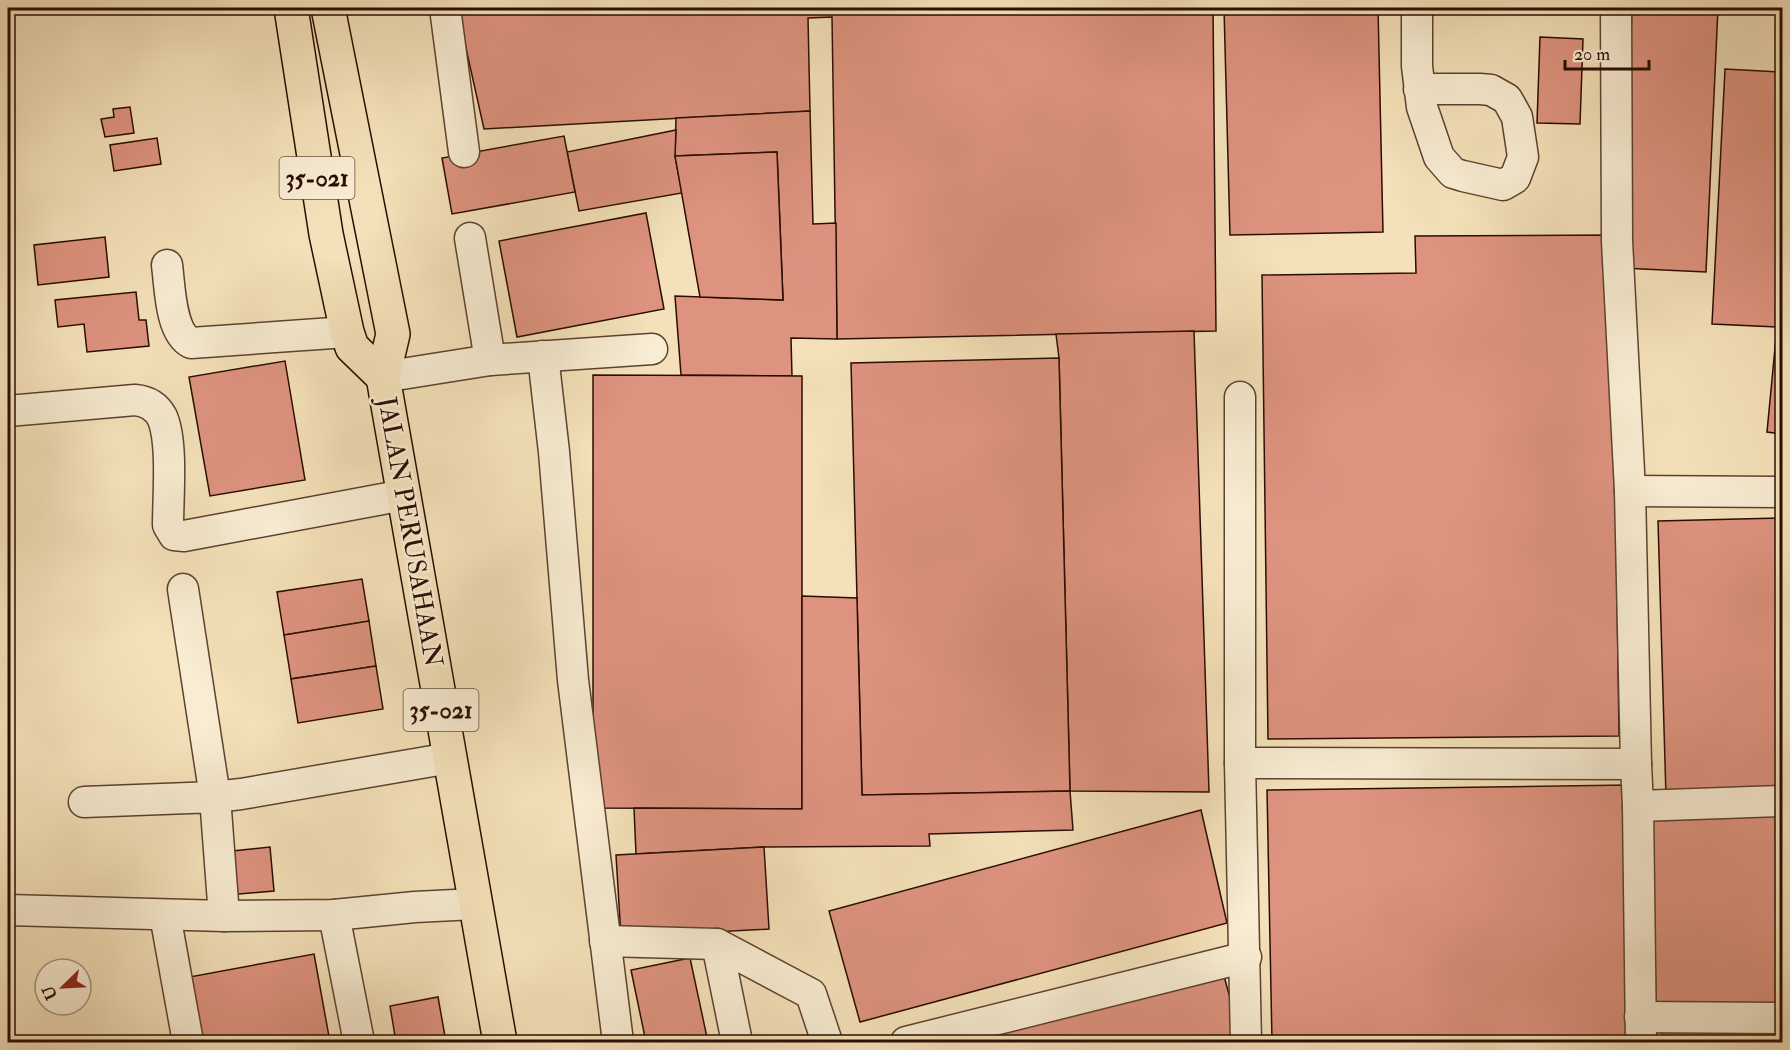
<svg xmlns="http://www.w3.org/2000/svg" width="1790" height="1050" viewBox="0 0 1790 1050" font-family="'IM FELL Double Pica',serif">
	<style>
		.building { fill: #de937f; stroke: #2b0c02; stroke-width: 1.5 }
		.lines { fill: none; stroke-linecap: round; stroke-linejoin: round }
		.minor-casing { stroke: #5d4130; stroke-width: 33 }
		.major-casing { stroke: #2b0c02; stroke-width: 36 }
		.minor { stroke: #f8ecd2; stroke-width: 30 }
		.major { stroke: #f4e1b9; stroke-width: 33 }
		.labels { text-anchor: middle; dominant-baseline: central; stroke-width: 5; stroke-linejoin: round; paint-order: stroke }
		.shield { fill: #f8ecd2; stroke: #684f40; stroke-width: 1.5 }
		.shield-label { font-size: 24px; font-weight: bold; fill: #2b0c02 }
		.street-label { font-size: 26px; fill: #2b0c02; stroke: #f8ecd2 }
	</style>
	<rect width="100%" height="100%" fill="#f4e1b9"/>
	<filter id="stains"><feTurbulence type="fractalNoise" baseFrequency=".00333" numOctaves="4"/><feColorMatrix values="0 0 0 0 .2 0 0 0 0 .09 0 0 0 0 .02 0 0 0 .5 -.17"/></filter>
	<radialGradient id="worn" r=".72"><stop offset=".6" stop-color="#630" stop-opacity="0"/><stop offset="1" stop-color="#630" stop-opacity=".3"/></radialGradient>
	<g class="building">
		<path d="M457 8H1213L1216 331 837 339 832 17 808 18 810 111 484 129Z"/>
		<path d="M1224 8H1378L1383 232 1230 235Z"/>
		<path d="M1632 8H1718L1706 272 1621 268Z"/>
		<path d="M1540 37 1583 39 1580 124 1537 123Z"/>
		<path d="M1725 69 1782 72V434L1767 432 1777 327 1712 324Z"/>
		<path d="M130 107 134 133 105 137 101 119 114 117 113 109Z"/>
		<path d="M810 111 813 224 836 223 837 339 791 338 792 376 681 375 675 296 783 300 777 152 675 156 676 118Z"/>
		<path d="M676 130 675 156 682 193 579 211 567 152Z"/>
		<path d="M564 136 575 192 452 214 442 158Z"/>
		<path d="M157 138 161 164 114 171 110 145Z"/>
		<path d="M777 152 783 300 700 297 675 156Z"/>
		<path d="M646 213 664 309 517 337 499 241Z"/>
		<path d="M1612 235 1619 736 1268 739 1262 275 1416 273 1415 236Z"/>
		<path d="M105 237 109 277 38 285 34 245Z"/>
		<path d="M136 292 139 320H146L149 346 87 352 84 324 58 327 55 300Z"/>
		<path d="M1194 331 1209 792 1070 791 1059 358 1056 334Z"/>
		<path d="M1059 358 1070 791 862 795 851 363Z"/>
		<path d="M285 361 305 480 210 496 189 377Z"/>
		<path d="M593 375 802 376V809L593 808Z"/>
		<path d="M1782 518V793L1666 797 1658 521Z"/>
		<path d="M362 579 369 621 284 635 277 592Z"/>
		<path d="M802 596 857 598 862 795 1070 791 1073 830 929 834 930 846 764 847 636 854 634 808 802 809Z"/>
		<path d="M369 621 376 666 291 679 284 635Z"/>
		<path d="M376 666 383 709 298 723 291 679Z"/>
		<path d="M1629 785 1634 1042H1272L1267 790Z"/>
		<path d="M1201 810 1227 923 860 1022 829 911Z"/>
		<path d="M1782 815V1004L1656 1006 1652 817Z"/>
		<path d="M270 847 274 891 228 895 223 852Z"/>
		<path d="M764 847 769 929 621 937 616 855Z"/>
		<path d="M314 954 330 1042H196L184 978Z"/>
		<path d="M690 958 708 1042H646L631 970Z"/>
		<path d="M1221 965 1242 1042H935Z"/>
		<path d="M438 997 446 1042H396L390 1006Z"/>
		<path d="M1782 1026V1042H1662V1027Z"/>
	</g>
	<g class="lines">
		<defs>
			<g id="minor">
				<path d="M445 8 464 152"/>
				<path d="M1417 8V66L1422 107 1439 157 1453 173 1463 176 1503 185 1515 178 1523 157 1517 117 1507 99 1491 90 1480 89H1419"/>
				<path d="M1616 8 1617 241 1630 491 1636 764 1638 806 1641 1042"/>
				<path d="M470 238 490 360"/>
				<path d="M167 265C170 287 170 332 191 343L347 332"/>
				<path d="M543 356 554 452 573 680 618 1042"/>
				<path d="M383 377 490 360 652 349"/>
				<path d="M1240 397V763L1246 1042"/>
				<path d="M8 411 135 400C147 401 156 406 162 417 173 441 168 497 168 525L174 535 184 536 404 495"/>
				<path d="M1630 491 1782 492"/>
				<path d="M183 589 215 797 241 794 450 758"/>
				<path d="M1240 763 1636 764"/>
				<path d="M84 802 215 797 224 916"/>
				<path d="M1638 806 1782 801"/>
				<path d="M8 910 224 916 334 915 415 907 475 904"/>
				<path d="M165 915 188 1042"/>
				<path d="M334 915 359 1042"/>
				<path d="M605 941 717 944 811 994 827 1042"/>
				<path d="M717 944 737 1042"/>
				<path d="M1640 1017 1782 1018"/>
				<path d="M906 1042 1246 957"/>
			</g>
			<g id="major">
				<path d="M291 8 326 234 347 332 352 347 383 377"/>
				<path d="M328 8 393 334 383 377 500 1042"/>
			</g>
		</defs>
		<use href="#minor" class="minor-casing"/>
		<use href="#major" class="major-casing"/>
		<use href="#minor" class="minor"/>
		<use href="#major" class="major"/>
	</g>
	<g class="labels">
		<g class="shield">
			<rect x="279.5" y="157" width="75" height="42" rx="4.5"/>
			<rect x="403.5" y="689" width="75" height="42" rx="4.5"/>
		</g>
		<g class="shield-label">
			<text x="317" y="178">35-021</text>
			<text x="441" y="710">35-021</text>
		</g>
		<g class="street-label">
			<text transform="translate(410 532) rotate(80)">JALAN PERUSAHAAN</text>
		</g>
	</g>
	<rect width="1790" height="1050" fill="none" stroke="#f4e1b9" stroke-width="30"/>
	<rect x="9" y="9" width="1772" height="1032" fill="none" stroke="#2b0c02" stroke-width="3"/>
	<rect x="15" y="15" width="1760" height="1020" fill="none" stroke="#2b0c02" stroke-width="1.5"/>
	<g transform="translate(63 987) rotate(246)"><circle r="28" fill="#f8ecd2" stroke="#a6927f" stroke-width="1.5"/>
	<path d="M0-4.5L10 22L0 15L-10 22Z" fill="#8f2418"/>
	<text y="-9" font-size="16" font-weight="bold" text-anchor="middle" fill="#2b0c02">U</text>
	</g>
	<path d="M1565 60v9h84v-9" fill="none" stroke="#2b0c02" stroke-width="3"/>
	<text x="1574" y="60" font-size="18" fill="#2b0c02" stroke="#f8ecd2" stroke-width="4.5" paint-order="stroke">20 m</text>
	<rect width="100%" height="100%" filter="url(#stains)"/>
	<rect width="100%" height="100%" fill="url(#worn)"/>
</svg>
